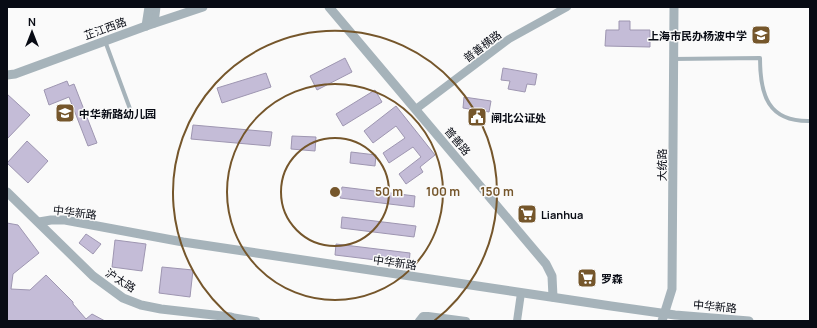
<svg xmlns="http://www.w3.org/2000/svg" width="817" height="328" viewBox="0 0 817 328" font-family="Manrope,'Noto Sans SC',sans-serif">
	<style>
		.building { fill: #c4bcd7; stroke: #9e96b1 }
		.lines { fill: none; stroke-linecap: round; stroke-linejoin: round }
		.service { stroke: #a6b3ba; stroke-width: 4 }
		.minor { stroke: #a6b3ba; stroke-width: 8 }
		.tertiary { stroke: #a6b3ba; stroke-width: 9 }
		.ring { fill: none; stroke: #75562b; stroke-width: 2 }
		.labels { text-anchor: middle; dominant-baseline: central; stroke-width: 3; stroke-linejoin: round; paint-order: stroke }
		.street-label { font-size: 11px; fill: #080b14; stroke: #fafafa }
		.poi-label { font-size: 11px; font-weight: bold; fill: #080b14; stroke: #fafafa; text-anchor: start }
		.centre { fill: #75562b; stroke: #fafafa; stroke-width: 2 }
		.ring-label { font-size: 12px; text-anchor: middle; font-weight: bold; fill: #75562b; stroke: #fafafa; stroke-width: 3; stroke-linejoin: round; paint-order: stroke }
	</style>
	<rect width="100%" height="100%" fill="#fafafa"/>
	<g class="building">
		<path d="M619 21H630V30H650V47L605 46 606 30H619Z"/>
		<path d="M345 58 352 72 317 90 310 76Z"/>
		<path d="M503 68 537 74 535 85 527 84 525 92 508 89 510 81 501 80Z"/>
		<path d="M266 73 271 87 222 103 217 88Z"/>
		<path d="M67 81 69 86 74 84 97 143 88 146 69 97 49 105 44 90Z"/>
		<path d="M375 90 382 102 343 126 336 114Z"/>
		<path d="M7 94 30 115 7 139Z"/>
		<path d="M464 97 491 101 489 112 484 111 483 121 471 120 472 113H469V109L463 108Z"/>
		<path d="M396 106 435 155 420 167 423 172 406 184 399 174 421 157 413 147 389 163 383 153 405 138 396 126 373 143 364 131Z"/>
		<path d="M193 125 272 132 270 146 191 139Z"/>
		<path d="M292 136 316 137 315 151 291 149Z"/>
		<path d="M27 141 48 161 28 183 7 163Z"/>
		<path d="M351 152 376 155 375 166 350 163Z"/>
		<path d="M342 187 415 196 414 207 340 198Z"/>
		<path d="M342 217 416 226 414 237 341 228Z"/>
		<path d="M7 223 18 225 39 253 13 274 11 289 30 290 46 275 73 302V304L86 319 92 314 105 321H7Z"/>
		<path d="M86 234 101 244 93 254 79 243Z"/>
		<path d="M115 240 146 244 142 271 112 267Z"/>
		<path d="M336 244 410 253 409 264 335 255Z"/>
		<path d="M162 267 193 270 190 297 159 293Z"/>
	</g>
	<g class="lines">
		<g class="service">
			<path d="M105 41 133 117"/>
			<path d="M673 59 760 58C760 95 768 122 810 121"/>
		</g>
		<g class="minor">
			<path d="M416 109 509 39 567 7"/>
			<path d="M231 317 256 321"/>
			<path d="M419 321 423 316H428L466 321"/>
			<path d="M517 321 521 293"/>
		</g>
		<g class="tertiary">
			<path d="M329 7 546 264 552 276 553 297"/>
			<path d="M154 23 156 7"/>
			<path d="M146 26 149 7"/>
			<path d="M7 75 15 74 146 26 203 7"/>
			<path d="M7 192 93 276 123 298 141 305 161 309 231 317 233 321"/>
			<path d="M39 222 51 220H65L183 242 611 306 675 315 749 321"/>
			<path d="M662 321 672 289 674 7"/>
		</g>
	</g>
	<g class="ring">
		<circle cx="335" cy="192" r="54"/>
		<circle cx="335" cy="192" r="108"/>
		<path d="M236 321A162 162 0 1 1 434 321"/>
	</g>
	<defs>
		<symbol id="school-square" viewBox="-11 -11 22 22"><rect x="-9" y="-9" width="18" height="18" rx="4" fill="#75562b" stroke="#fafafa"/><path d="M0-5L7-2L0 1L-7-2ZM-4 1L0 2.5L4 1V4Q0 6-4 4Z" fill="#fff"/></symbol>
		<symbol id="civic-square" viewBox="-11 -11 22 22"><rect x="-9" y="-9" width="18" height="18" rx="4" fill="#75562b" stroke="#fafafa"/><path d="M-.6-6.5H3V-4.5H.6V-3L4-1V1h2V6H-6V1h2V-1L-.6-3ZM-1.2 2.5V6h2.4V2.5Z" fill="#fff"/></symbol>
		<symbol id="supermarket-square" viewBox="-11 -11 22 22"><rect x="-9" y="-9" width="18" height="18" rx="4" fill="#75562b" stroke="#fafafa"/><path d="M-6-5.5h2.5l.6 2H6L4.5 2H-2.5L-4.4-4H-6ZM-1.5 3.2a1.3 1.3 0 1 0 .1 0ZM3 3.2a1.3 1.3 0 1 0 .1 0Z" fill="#fff"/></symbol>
	</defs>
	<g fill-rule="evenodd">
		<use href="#school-square" x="750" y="24" width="22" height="22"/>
		<use href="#school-square" x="54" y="102" width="22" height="22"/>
		<use href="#civic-square" x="466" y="106" width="22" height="22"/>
		<use href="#supermarket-square" x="516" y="203" width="22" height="22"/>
		<use href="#supermarket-square" x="576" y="267" width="22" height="22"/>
	</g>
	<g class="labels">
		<g class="street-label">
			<text transform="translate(105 28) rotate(-20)">芷江西路</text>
			<text transform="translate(482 46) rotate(-37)">普善横路</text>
			<text transform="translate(458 141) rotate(50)">普善路</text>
			<text transform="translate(661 165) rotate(-90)">大统路</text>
			<text transform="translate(75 212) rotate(7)">中华新路</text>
			<text transform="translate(395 262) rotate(8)">中华新路</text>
			<text transform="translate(121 280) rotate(32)">沪太路</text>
			<text transform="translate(715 306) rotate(5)">中华新路</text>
		</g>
		<g class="poi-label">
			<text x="747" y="35" text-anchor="end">上海市民办杨波中学</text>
			<text x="79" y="113">中华新路幼儿园</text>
			<text x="491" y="117">闸北公证处</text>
			<text x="541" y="214">Lianhua</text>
			<text x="601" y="278">罗森</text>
		</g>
	</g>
	<circle cx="335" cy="192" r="6" class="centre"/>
	<g class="ring-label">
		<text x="389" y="196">50 m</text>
		<text x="443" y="196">100 m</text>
		<text x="497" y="196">150 m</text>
	</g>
	<rect width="817" height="328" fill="none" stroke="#080b14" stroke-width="16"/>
	<g transform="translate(32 32)" stroke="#fafafa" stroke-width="3" paint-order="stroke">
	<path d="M0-3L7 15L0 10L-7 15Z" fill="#080b14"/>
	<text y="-6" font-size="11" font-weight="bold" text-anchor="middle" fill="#080b14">N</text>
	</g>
</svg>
